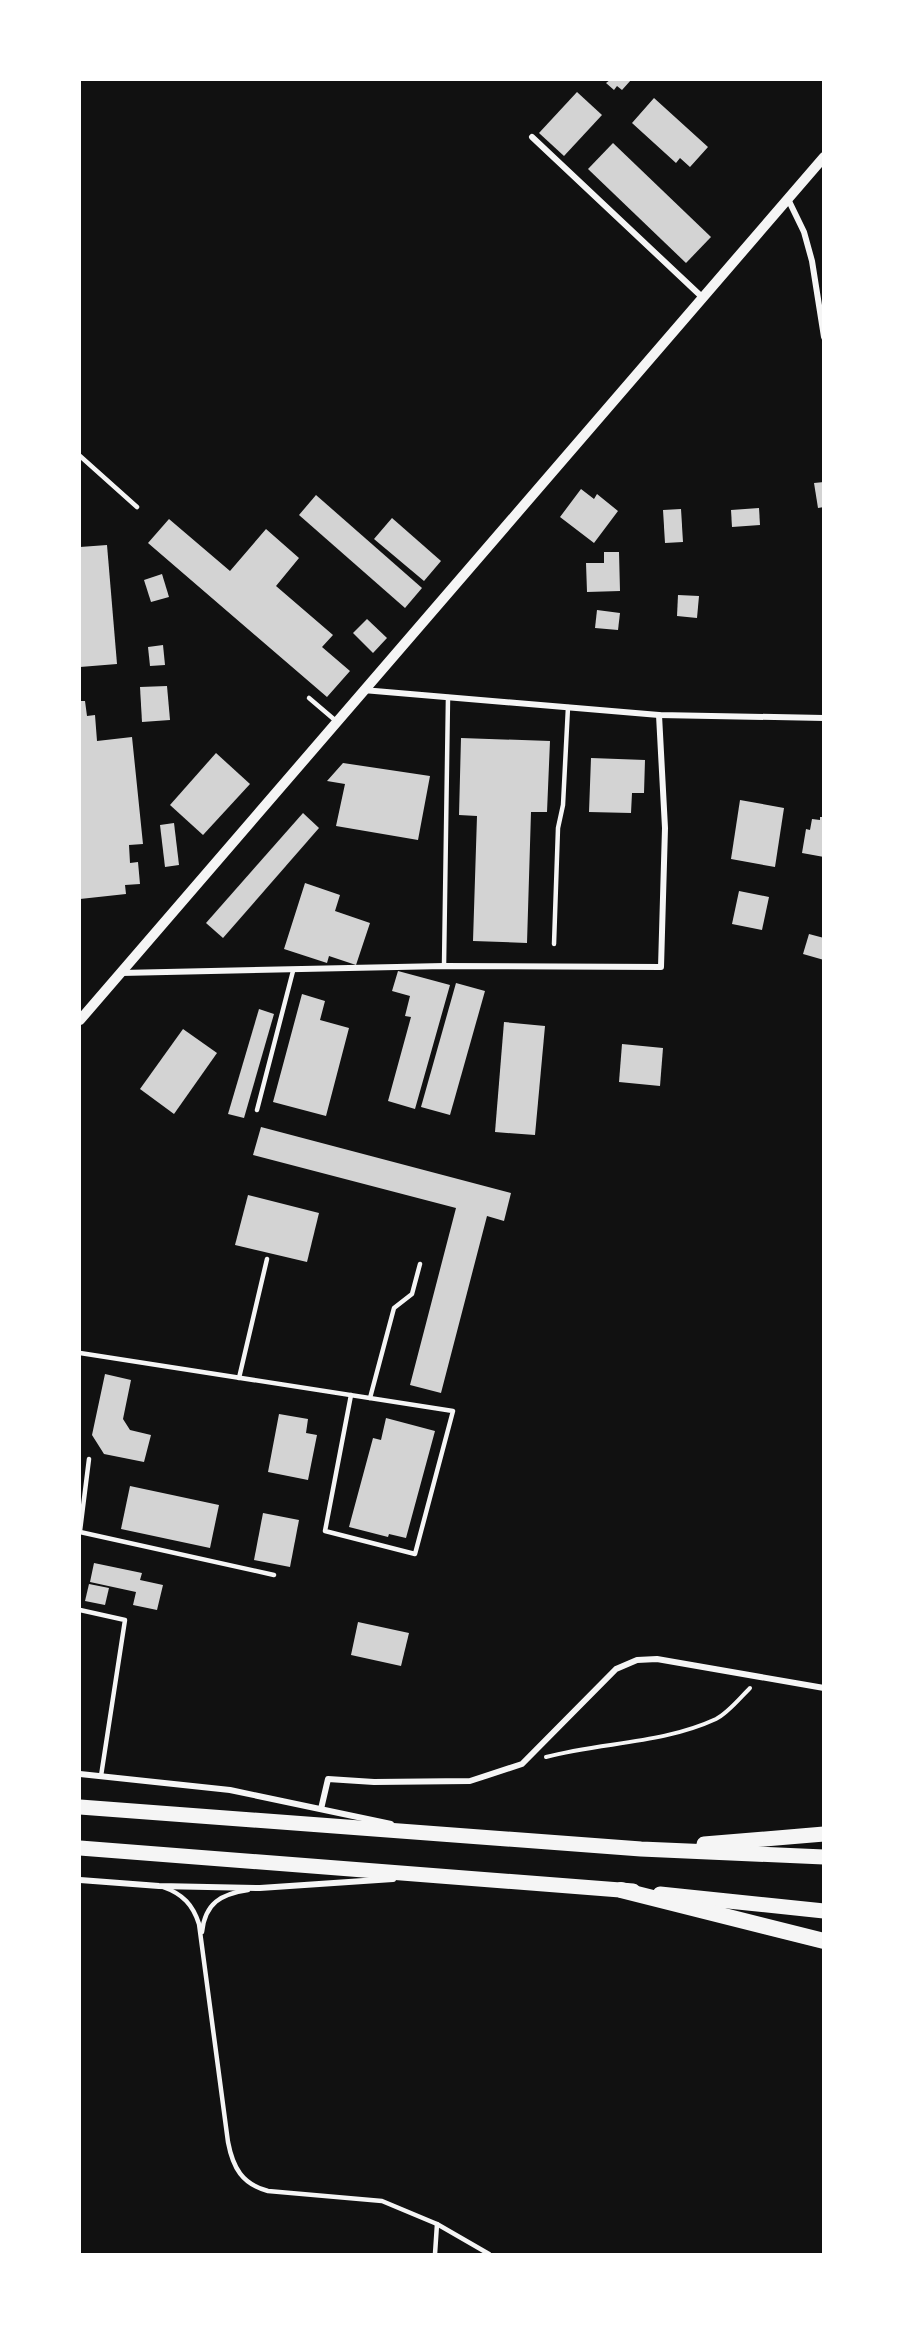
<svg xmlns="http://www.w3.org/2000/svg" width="903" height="2334" viewBox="0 0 903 2334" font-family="'Work Sans',sans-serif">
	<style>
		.building { fill: #d3d3d3 }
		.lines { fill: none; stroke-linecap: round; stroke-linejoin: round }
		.path { stroke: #f5f5f5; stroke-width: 4 }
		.service { stroke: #f5f5f5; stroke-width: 4.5 }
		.minor { stroke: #f5f5f5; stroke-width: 6 }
		.tertiary { stroke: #f5f5f5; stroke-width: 10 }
		.trunk { stroke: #f5f5f5; stroke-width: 15 }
		.motorway { stroke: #f5f5f5; stroke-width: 16 }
	</style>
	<rect width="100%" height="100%" fill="#111"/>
	<g class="building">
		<path d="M610 80H631L622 90 617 86 614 90 606 83Z"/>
		<path d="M577 92 602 115 564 156 539 133Z"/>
		<path d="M654 98 708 147 690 167 680 158 676 163 632 123Z"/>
		<path d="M613 143 711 237 686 263 588 169Z"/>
		<path d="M824 482V507L818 508 814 483Z"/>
		<path d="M581 489 594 499 597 494 618 511 594 543 560 517Z"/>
		<path d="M316 495 422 588 405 608 299 515Z"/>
		<path d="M759 508 760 525 732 527 731 510Z"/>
		<path d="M681 509 683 542 665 543 663 510Z"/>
		<path d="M392 518 441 561 424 581 374 539Z"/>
		<path d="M169 519 230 571 266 529 299 558 276 586 333 635 322 647 350 671 327 697 148 543Z"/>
		<path d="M107 545 117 664 80 667V547Z"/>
		<path d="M604 552H619L620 591 587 592 586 563H604Z"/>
		<path d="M162 574 169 597 151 602 144 580Z"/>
		<path d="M678 595 699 596 697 618 677 616Z"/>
		<path d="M597 610 620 613 618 630 595 628Z"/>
		<path d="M367 619 387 638 373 653 353 633Z"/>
		<path d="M163 645 165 665 150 666 148 647Z"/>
		<path d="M167 686 170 720 142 722 140 687Z"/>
		<path d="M80 701H85L87 716 95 715 97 741 132 737 143 844 129 845 130 863 138 862 140 884 125 885 126 894 80 899Z"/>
		<path d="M461 738 550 741 547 812H531L527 943 473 941 477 816 459 815Z"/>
		<path d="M216 753 250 784 203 835 170 805Z"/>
		<path d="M591 758 645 760 644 793H632L631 813 589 812Z"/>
		<path d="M343 763 430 776 418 840 336 826 345 784 327 781Z"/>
		<path d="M740 800 784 808 775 867 731 859Z"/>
		<path d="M303 813 319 828 223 938 206 923Z"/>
		<path d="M820 817H824V857L802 853 806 829 810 830 812 819 820 820Z"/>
		<path d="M174 823 179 865 165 867 160 825Z"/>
		<path d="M305 883 340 895 335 911 370 923 356 965 329 956 327 963 284 949Z"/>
		<path d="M739 891 769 897 762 930 732 924Z"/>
		<path d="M809 934 824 938V960L803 954Z"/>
		<path d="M398 971 450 985 415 1109 388 1101 411 1017 405 1016 410 996 392 991Z"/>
		<path d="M456 983 485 991 450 1115 421 1107Z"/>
		<path d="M302 994 325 1001 320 1020 349 1028 326 1116 273 1102Z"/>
		<path d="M259 1009 274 1014 244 1118 228 1114Z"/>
		<path d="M504 1022 545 1026 535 1135 495 1132Z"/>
		<path d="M183 1029 217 1053 174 1114 140 1089Z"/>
		<path d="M622 1044 663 1048 660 1086 619 1082Z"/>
		<path d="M261 1127 511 1193 504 1221 487 1216 441 1393 410 1385 456 1208 253 1155Z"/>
		<path d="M248 1195 319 1213 307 1262 235 1245Z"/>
		<path d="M105 1374 131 1380 123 1419 130 1430 151 1435 144 1462 104 1454 92 1435Z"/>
		<path d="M279 1414 308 1419 306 1433 317 1435 308 1480 268 1472Z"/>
		<path d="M386 1418 435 1431 406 1538 389 1534 388 1537 349 1527 373 1438 381 1440Z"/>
		<path d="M130 1486 219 1505 210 1548 121 1529Z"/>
		<path d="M263 1513 299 1520 290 1567 254 1560Z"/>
		<path d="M94 1563 142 1573 140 1580 163 1585 157 1610 133 1605 136 1592 90 1582Z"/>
		<path d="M89 1584 109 1588 105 1605 85 1601Z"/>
		<path d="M358 1622 409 1633 401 1666 351 1655Z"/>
	</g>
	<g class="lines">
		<path class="path" d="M546 1757C602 1742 662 1744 716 1719 728 1713 740 1698 750 1688"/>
		<g class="service">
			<path d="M80 456 137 507"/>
			<path d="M309 698 336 721"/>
			<path d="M554 944 558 828 563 805 568 707"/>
			<path d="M444 966 448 697"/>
			<path d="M257 1110 293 971"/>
			<path d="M80 1353 453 1411 415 1554 325 1531 351 1395"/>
			<path d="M239 1378 267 1259"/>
			<path d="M370 1398 394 1308 412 1294 420 1264"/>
			<path d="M80 1531 89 1459"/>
			<path d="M80 1532 274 1575"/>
			<path d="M80 1610 125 1620 101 1776"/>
			<path d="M163 1887C183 1894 193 1905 199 1924L228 2142C233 2168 242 2184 268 2191L382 2201 437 2224 489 2254"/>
			<path d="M202 1932C205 1903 221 1894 248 1890"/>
			<path d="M435 2254 437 2224"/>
		</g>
		<g class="minor">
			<path d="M532 137 702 297"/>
			<path d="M788 199 804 232 812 261 824 337"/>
			<path d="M363 690 659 715 824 718"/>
			<path d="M121 973 444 966 661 967 665 828 659 715"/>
			<path d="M80 1774 230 1790 391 1824"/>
			<path d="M321 1809 328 1779 374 1782 470 1781 522 1764 616 1669 637 1660 657 1659 824 1688"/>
			<path d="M80 1880 159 1886 260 1888 393 1879"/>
		</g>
		<path class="tertiary" d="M80 1020 824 157"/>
		<g class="trunk">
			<path d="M80 1807 641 1849 824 1857"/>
			<path d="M704 1844 824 1834"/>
			<path d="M80 1848 633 1891"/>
			<path d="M660 1894 824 1911"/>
		</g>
		<path class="motorway" d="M621 1890 824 1941"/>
	</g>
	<rect width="903" height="2334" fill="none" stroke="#ffffff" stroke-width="162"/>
</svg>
